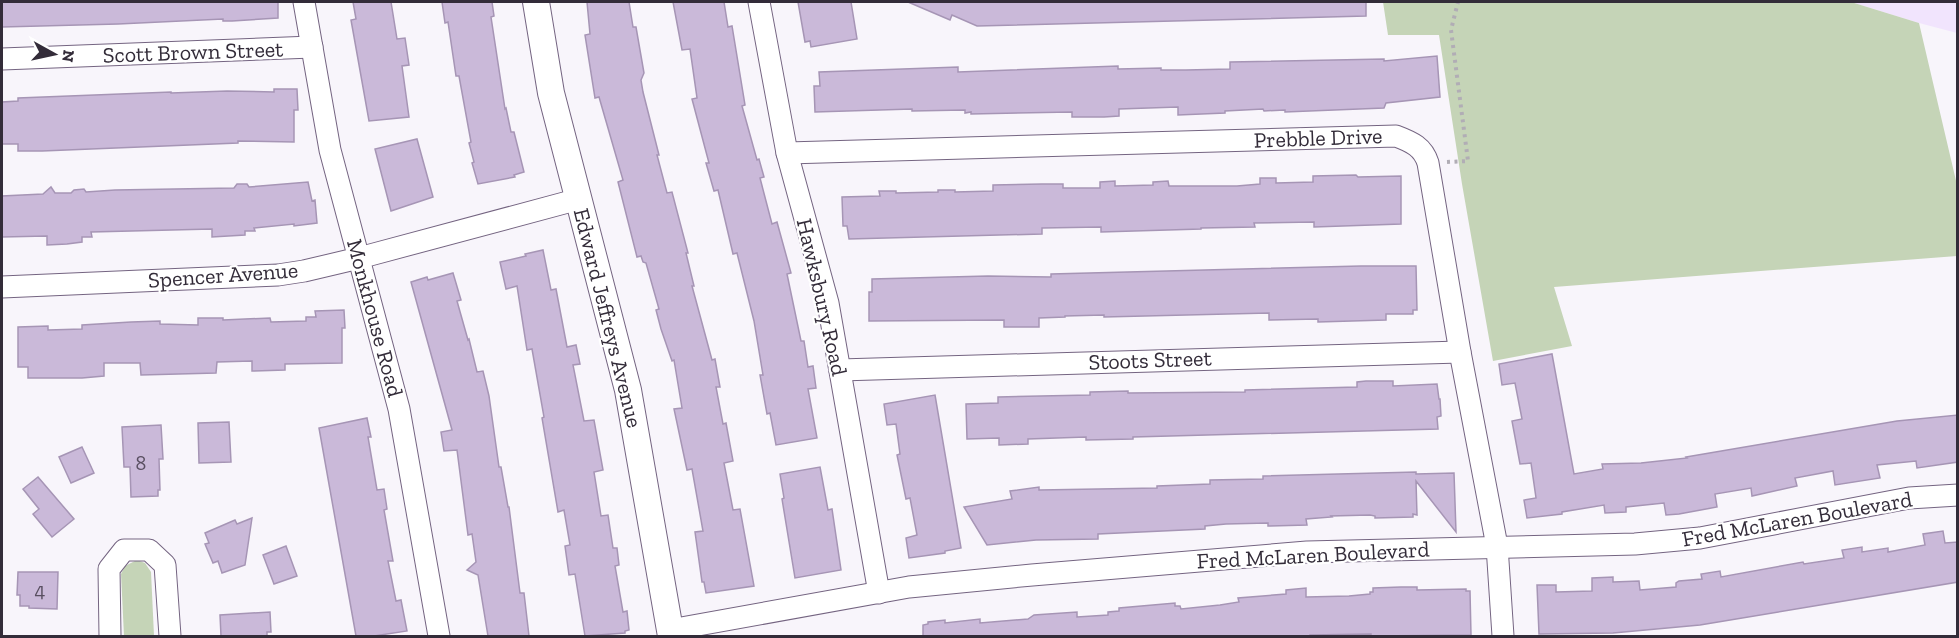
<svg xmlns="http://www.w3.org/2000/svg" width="1959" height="638" viewBox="0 0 1959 638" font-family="'Zilla Slab',serif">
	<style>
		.built { fill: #f1e4fd }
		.green { fill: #c5d4b7 }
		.building { fill: #cab9d9; stroke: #a695b5; stroke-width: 1.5 }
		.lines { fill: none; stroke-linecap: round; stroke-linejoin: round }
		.minor-casing { stroke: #746481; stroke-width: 23 }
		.tertiary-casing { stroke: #746481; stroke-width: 28 }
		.path { stroke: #b1adb5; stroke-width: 4; stroke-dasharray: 3 4.5; stroke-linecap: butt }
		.minor { stroke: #fff; stroke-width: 21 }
		.tertiary { stroke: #fff; stroke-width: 26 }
		.labels { text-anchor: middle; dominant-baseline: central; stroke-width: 4.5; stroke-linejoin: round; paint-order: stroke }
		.number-label { font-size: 20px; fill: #594f61 }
		.street-label { font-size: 22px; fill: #332c39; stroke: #fff }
	</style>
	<rect width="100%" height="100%" fill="#f8f5fb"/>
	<path class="built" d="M1851 2H1957V33L1919 23Z"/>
	<g class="green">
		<path d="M1383 2H1851L1919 23 1957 185V256L1554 287 1572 346 1493 361 1462 184 1439 35H1388Z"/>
		<path d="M137 560 145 563 151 572 154 636H124L121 574 125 566Z"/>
	</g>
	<g class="building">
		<path d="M2 2H278V18L232 21H223V19L118 24 2 27Z"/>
		<path d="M353 2H391L397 39 405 38 409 65 402 66 409 117 369 121 351 20 356 19Z"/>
		<path d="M442 2H492L494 16 491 17 505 109 506 108 511 132H514L524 172 514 175 515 177 478 184 472 163 474 162 469 143 471 142 459 76H456L448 22 445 23Z"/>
		<path d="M587 2H629L633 27H636L644 73 641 80 643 92 659 155H657L667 193 672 192 688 253H686L694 286H692L712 360 715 359 720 387H716L723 424 726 423 733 461 724 463 733 510 740 509 754 586 706 593 704 582H702L695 532 703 531 692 469 687 470 674 409 682 408 674 360 672 361 661 329 656 310 659 309 646 263 643 262 641 256 637 257 618 182 623 180 599 97 595 98 585 35 590 34Z"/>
		<path d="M673 2H724L728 27 732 26 745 105 742 106 757 160 759 159 764 177 760 178 772 224 777 222 791 273 787 274 801 341H804L808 367 813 366 816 388 808 389 817 438 776 445 770 413 767 414 760 375H763L754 321 737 253 733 254 718 190 714 191 706 163H709L692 99 697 98 690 49 682 50Z"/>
		<path d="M798 2H851L857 39 811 47 810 41 805 42Z"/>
		<path d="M908 2H1366V16L977 26 952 15 950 20Z"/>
		<path d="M1437 56 1440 97 1386 103 1384 108 1285 112V110L1264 111 1263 109 1225 111V113L1178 115V107L1119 109V116L1104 117H1072V112L971 114V112L965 113V110L912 111V109L815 112 814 86H820L819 72 958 67V72L1118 66V69L1161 68V70H1186L1230 69V62L1384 59V61Z"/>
		<path d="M274 89H297L298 110H294V142L238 141V143L42 151H18V144H2V102L18 101V98L171 92V93L227 91 274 92Z"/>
		<path d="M417 139 433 197 391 211 375 149Z"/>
		<path d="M1356 175 1358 177 1401 176V224L1314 227V222L1254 223 1255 227 1201 228V229L1101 232V227L1042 228V234L849 239 847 226H843L842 197 880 196 879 191H896V193L938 192V190H955V192L993 191V185L1042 184H1063V188H1100V182L1115 181V186L1153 185V182L1168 181 1169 186H1237L1260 184V178H1276V183L1313 182V176Z"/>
		<path d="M308 182 312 201 315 200 317 223 294 226V224L254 228 255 231H245V235L212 237V229L91 232 92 237H82V242L67 244 47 245V236L2 237V196L43 194 51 187 55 193H71L74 190 84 189 86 192 115 190 234 188 237 184H247L249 187Z"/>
		<path d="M543 250 551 290 556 289 567 347 576 345 580 364 573 365 584 421 594 420 603 470 594 472 601 516 608 515 613 548H617L619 565 615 566 623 612 627 611 629 630 625 631V633L585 636 575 574 569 575 565 546 570 545 564 510 558 512 542 418 544 417 532 349 527 350 517 286 506 289 500 262 526 256 525 254Z"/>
		<path d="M1361 266H1416L1417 310H1413V314H1386V320L1318 322V319L1269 320V313L1104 317V315L1065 316V317L1039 318V327H1004V320L869 321V292H872V279L988 276 1051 277V274Z"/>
		<path d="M453 273 461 300 457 301 468 340 469 339 477 372 483 371 489 396 499 467H501L508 507H509L520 593H524L529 636H488L478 575 467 570 476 562 472 534 468 535 457 450 444 451 441 432 452 430 411 282 427 277 428 280Z"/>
		<path d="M344 310 345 328H342V363L285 364V370L252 371V361L217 362 216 373 141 375 140 363H104V376L82 378H28V367H18V327L48 326V330L82 329V325L131 322 160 321V324L198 325V318H223V320L270 318 271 322 306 321V317H316L315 311Z"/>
		<path d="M1552 354 1574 474 1603 469 1602 464 1641 463 1687 458 1686 457 1897 421 1958 415V462L1917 468 1916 461 1877 465 1880 478 1835 485 1833 471 1795 478 1797 486 1752 496 1751 488 1715 494 1717 507 1679 514 1666 515 1664 503 1626 507V512L1605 513 1604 505 1562 512V514L1527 518 1524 500 1536 498 1531 463 1520 464 1512 421 1522 419 1515 383 1502 385 1499 364Z"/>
		<path d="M1366 381H1393V386L1437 384 1439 399H1440L1441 416 1437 417 1438 429 1133 437V439L1086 440V437L1028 439V444L999 445V438L967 439 966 404 998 403V397L1090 395V392L1128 391V393L1245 392V390L1357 387V382Z"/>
		<path d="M935 395 961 548 945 551V553L909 558 906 538 917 535 910 498 906 499 897 455 900 454 896 424 887 425 884 404Z"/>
		<path d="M367 418 371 437H368L377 490 384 489 387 509 384 510 393 561H388L396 601 401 600 407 631 374 636H356L319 428Z"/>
		<path d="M229 422 231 462 199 463 198 423Z"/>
		<path d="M161 425 163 459H159L160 490H158V496L131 497 130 467H124L122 427Z"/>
		<path d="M82 447 94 473 71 483 59 457Z"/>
		<path d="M820 467 828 510 832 509 841 570 795 578 782 499 784 498 780 474Z"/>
		<path d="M1416 472V474L1454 473 1456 532 1416 481 1417 515 1413 514V517L1375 518V516L1370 515 1331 516 1332 517 1306 519 1307 525 1268 526V523L1226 524 1205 526V529L1098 534V539L1036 540 987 545 964 507 1012 499 1010 491 1039 487V490L1157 488V486L1210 484V480L1263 479V476Z"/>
		<path d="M38 477 74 519 52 537 33 514 39 509 23 489Z"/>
		<path d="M252 518 245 565 222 573 218 561 213 563 205 544 209 543 205 533 235 520 237 524Z"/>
		<path d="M1943 531 1945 543 1958 542V582L1700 625 1613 633 1539 634 1537 585H1556V592L1592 591V578L1613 577V582L1639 581 1640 590 1676 587V583L1679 581 1702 579 1701 574 1720 571 1721 577 1803 562 1804 564 1844 558 1842 550 1862 547V552L1888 548V552L1925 545 1923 534Z"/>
		<path d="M286 546 297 576 274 584 263 555Z"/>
		<path d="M18 572H58L57 609 29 608V606H20V595H17Z"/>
		<path d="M1401 587H1417V590L1466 589V591H1470L1471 635 1371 636V634L1310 635V636H923V625L928 624V622L945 620V623L980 619V623L1028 619 1034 615 1077 612V617L1108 615V612L1119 611V608L1175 603V606H1180L1181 609 1220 605 1239 602 1238 598 1286 594V590L1306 588V597L1349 596 1370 594V592H1373V588Z"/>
		<path d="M270 612 271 632H267V636H221L220 615Z"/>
	</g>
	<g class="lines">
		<defs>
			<g id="minor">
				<path d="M304 2 330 150 399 409 439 636"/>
				<path d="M759 2 787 153 828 303 879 593"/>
				<path d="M2 59 312 47"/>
				<path d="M787 153 1396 136C1412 142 1423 147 1428 163L1460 352 1497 546 1503 636"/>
				<path d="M2 287 278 275 304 271 359 258 579 199"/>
				<path d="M840 370 1460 352"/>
				<path d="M670 630 909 587 1032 575 1307 552 1635 544 1700 538 1909 498 1958 495"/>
				<path d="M110 636 109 569 124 550H149L165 565 170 636"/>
			</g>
			<path id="tertiary" d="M536 2 551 93 628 390 671 636"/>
		</defs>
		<use href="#minor" class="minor-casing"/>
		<use href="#tertiary" class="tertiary-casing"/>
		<path class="path" d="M1447 162 1468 161 1451 30 1458 2"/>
		<use href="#minor" class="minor"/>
		<use href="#tertiary" class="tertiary"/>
	</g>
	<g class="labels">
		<g class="number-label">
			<text x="141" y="463">8</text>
			<text x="40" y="590">4</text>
		</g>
		<g class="street-label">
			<text transform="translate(193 52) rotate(-2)">Scott Brown Street</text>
			<text transform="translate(1318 138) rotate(-2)">Prebble Drive</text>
			<text transform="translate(223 275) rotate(-4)">Spencer Avenue</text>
			<text transform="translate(822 297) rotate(77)">Hawksbury Road</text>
			<text transform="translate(375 318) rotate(75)">Monkhouse Road</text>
			<text transform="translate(608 318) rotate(76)">Edward Jeffreys Avenue</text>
			<text transform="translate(1150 360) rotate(-2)">Stoots Street</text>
			<text transform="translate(1797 519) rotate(-10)">Fred McLaren Boulevard</text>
			<text transform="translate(1313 555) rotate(-3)">Fred McLaren Boulevard</text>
		</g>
	</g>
	<rect width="1959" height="638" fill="none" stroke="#332c39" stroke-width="6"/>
	<g transform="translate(54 54) rotate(98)" stroke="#ffffff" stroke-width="4.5" paint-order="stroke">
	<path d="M0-4.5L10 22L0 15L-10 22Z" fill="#332c39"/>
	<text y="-9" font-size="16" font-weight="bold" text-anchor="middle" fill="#332c39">N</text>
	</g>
</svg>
